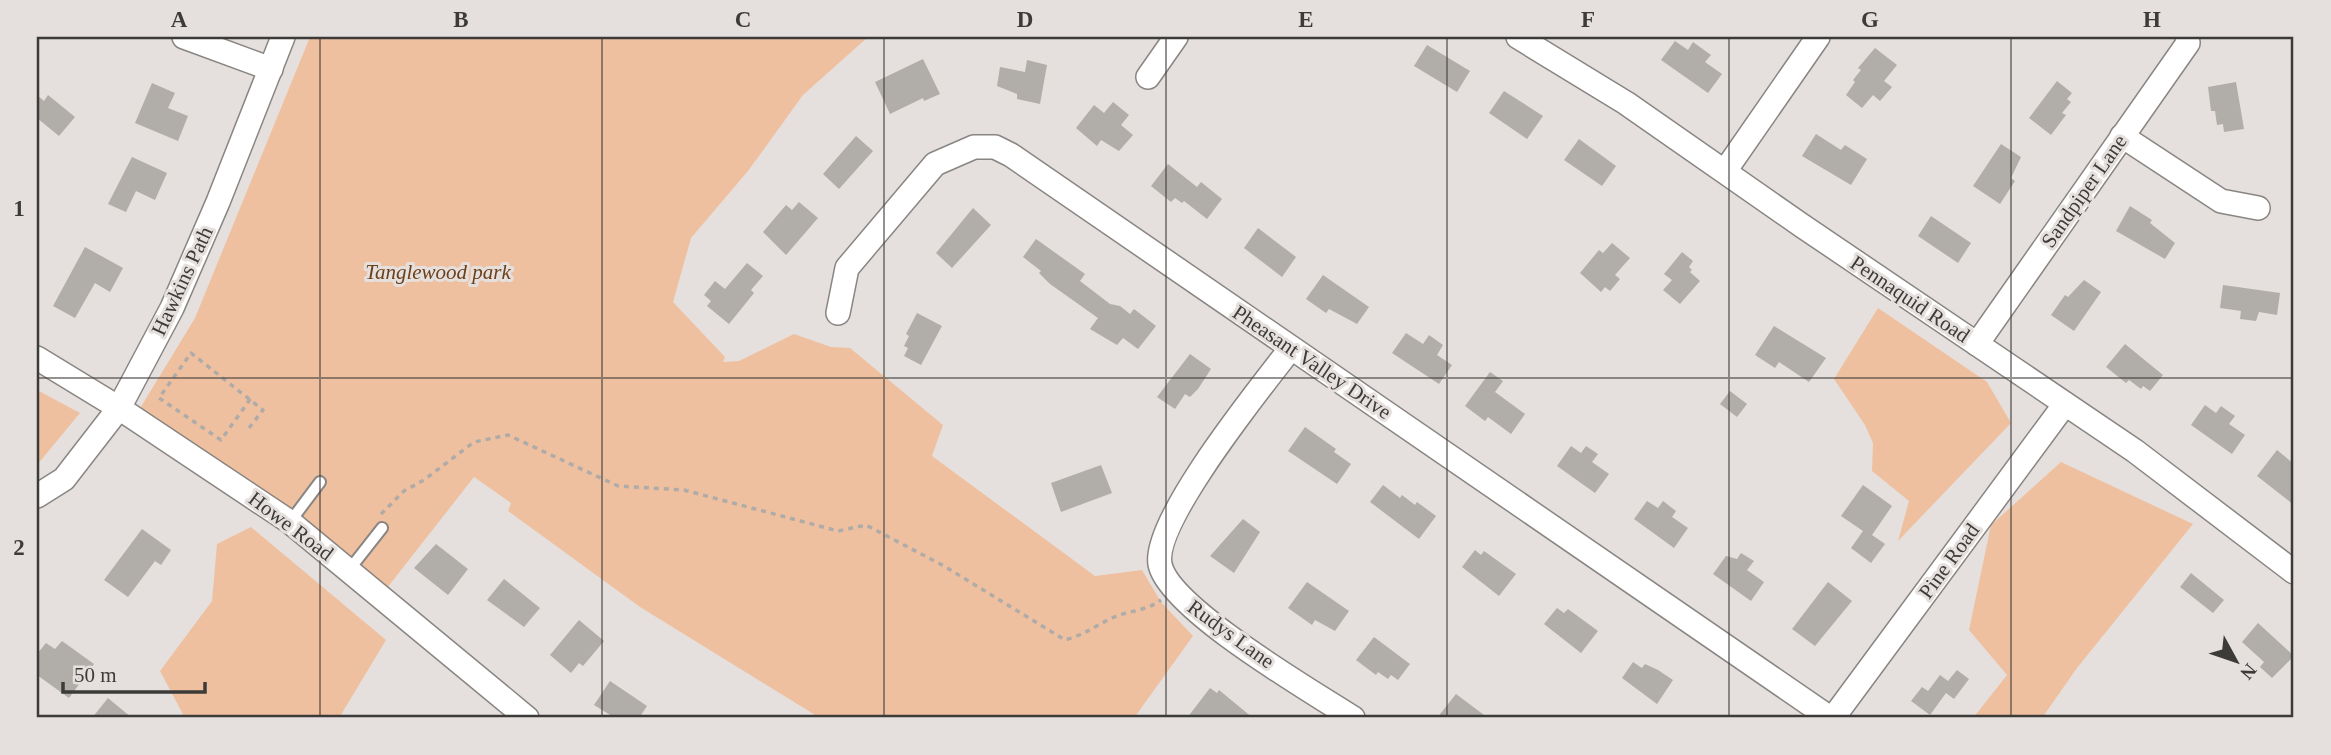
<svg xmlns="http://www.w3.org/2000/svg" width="2331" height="755" viewBox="0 0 2331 755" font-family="Georgia,serif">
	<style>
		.green { fill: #efc09f }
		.building { fill: #b1ada9 }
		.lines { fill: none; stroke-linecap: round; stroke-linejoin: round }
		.service-casing { stroke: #898582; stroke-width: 14 }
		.minor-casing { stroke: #898582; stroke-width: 26 }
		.path { stroke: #afaba8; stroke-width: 3.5; stroke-dasharray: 5 5; stroke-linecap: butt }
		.service { stroke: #fff; stroke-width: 10 }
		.minor { stroke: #fff; stroke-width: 23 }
		.grid { fill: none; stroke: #3d3b39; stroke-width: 2; stroke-opacity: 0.55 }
		.labels { text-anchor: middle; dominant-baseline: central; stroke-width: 6; stroke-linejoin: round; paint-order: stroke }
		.street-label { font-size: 21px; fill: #3d3b39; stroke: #e5e0dd }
		.park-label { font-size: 21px; font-style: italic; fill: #6d401c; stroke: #e5e0dd }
		.neatline { fill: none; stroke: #3d3b39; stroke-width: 2.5 }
		.grid-label { font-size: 23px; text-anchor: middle; font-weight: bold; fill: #3d3b39 }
	</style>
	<rect width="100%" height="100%" fill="#e5e0dd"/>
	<g class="green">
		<path d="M310 37H868L803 95 748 171 691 238 673 302 725 357 723 362 739 361 794 334 831 347 850 348 943 425 932 456 1095 576 1142 570 1161 602 1193 636 1134 718H820L640 607 508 511 511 503 474 477 387 588 139 410 195 318Z"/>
		<path d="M1878 308 1987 382 2011 423 1898 541 1909 501 1872 471 1873 443 1865 425 1834 379Z"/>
		<path d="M37 390 80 413 37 465Z"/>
		<path d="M2061 462 2193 524 2077 668 2042 718H1973L2007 675 1969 630 1991 525Z"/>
		<path d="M251 527 386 640 339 718H185L160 671 212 601 217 544Z"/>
	</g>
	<g class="building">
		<path d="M1675 41 1688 50 1693 42 1711 55 1705 62 1722 74 1708 93 1661 60Z"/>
		<path d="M1427 45 1470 71 1457 92 1414 66Z"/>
		<path d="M1875 48 1897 65 1884 81 1892 87 1880 101 1873 95 1862 108 1846 95 1855 82 1853 80 1861 70 1858 68Z"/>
		<path d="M923 59 940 94 924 101 923 98 890 114 875 82Z"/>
		<path d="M1027 60 1047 65 1040 104 1017 99V94L997 86 1000 67 1025 72Z"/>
		<path d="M2057 81 2072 93 2067 99 2071 102 2062 113 2066 115 2051 135 2029 118Z"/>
		<path d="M2236 82 2244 129 2224 132 2223 124 2217 125 2215 111H2211L2208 87Z"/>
		<path d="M152 83 175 93 168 108 188 116 178 141 135 123Z"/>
		<path d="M1504 91 1543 116 1527 139 1489 113Z"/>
		<path d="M37 95 44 101 48 95 75 117 59 136 37 118Z"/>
		<path d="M1113 102 1129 115 1121 125 1133 135 1119 151 1101 140 1097 146 1076 128 1094 105 1104 113Z"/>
		<path d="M1816 134 1841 150 1845 145 1867 159 1851 185 1802 156Z"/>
		<path d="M856 136 873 151 839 189 823 174Z"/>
		<path d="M1579 139 1616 166 1602 186 1564 160Z"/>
		<path d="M2001 144 2021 157 2011 178 2015 181 2000 204 1973 186Z"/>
		<path d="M132 157 167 173 155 200 136 191 126 212 108 204Z"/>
		<path d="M1168 164 1197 187 1201 182 1222 199 1207 219 1184 201 1182 203 1175 198 1171 202 1151 186Z"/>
		<path d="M799 202 818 218 786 255 763 232 786 205 792 210Z"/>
		<path d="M2130 206 2152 220 2150 223 2175 243 2165 259 2116 231Z"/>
		<path d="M973 208 991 225 952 268 936 253Z"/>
		<path d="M1931 216 1971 243 1958 263 1918 236Z"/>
		<path d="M1258 228 1296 257 1282 277 1244 248Z"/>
		<path d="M1036 239 1085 274 1080 281 1110 304 1120 306 1130 314 1134 309 1156 326 1138 349 1123 338 1117 345 1090 329 1098 318 1050 284 1039 273 1041 271 1023 257Z"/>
		<path d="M1612 243 1630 258 1615 275 1620 279 1610 291 1605 287 1601 292 1580 273 1599 250 1603 253Z"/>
		<path d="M85 247 123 268 110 292 95 283 75 318 53 306Z"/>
		<path d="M1682 252 1693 261 1689 267 1692 270 1690 272 1700 281 1680 304 1663 290 1672 280 1664 274Z"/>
		<path d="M747 263 763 276 751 290 754 293 729 324 707 306 711 301 704 295 715 281 725 289Z"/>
		<path d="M1323 275 1369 307 1357 324 1329 309 1326 313 1306 299Z"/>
		<path d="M2084 280 2101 292 2074 331 2051 315 2065 295 2068 297Z"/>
		<path d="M2223 285 2280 293 2277 315 2259 312 2256 321 2240 319 2241 311 2220 308Z"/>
		<path d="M917 313 942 326 921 365 904 356 908 348 904 346 909 336 906 334Z"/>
		<path d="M1774 326 1826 358 1809 382 1779 362 1775 368 1755 355Z"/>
		<path d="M1406 333 1423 344 1429 335 1443 345 1437 355 1452 365 1439 384 1392 353Z"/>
		<path d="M2125 344 2163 375 2150 391 2143 386 2141 389 2129 380 2126 383 2106 367Z"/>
		<path d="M1190 354 1211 369 1198 389 1190 397 1185 394 1175 409 1157 397Z"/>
		<path d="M1490 372 1503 381 1495 392 1525 414 1511 434 1488 417 1485 421 1465 406Z"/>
		<path d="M1730 391 1747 404 1737 417 1720 404Z"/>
		<path d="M2205 405 2216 413 2221 406 2235 416 2229 424 2245 435 2232 454 2191 425Z"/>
		<path d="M1305 427 1336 449 1334 452 1351 464 1337 484 1288 451Z"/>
		<path d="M1571 446 1581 453 1586 446 1598 454 1592 462 1609 474 1595 493 1557 466Z"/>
		<path d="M2277 450 2294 464V505L2257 476Z"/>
		<path d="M1101 465 1112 493 1061 512 1051 483Z"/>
		<path d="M1383 485 1400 498 1402 495 1415 505 1417 502 1436 516 1419 539 1370 502Z"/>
		<path d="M1863 485 1892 506 1872 535 1885 544 1871 563 1851 548 1863 531 1841 516Z"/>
		<path d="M1647 501 1658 508 1663 501 1676 511 1672 517 1688 528 1674 548 1634 519Z"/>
		<path d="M1243 519 1260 532 1234 573 1210 556Z"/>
		<path d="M142 529 171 550 161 565 155 561 128 597 104 580Z"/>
		<path d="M436 544 468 569 448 595 414 568Z"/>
		<path d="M1475 550 1481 555 1484 551 1516 574 1499 596 1462 567Z"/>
		<path d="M1741 553 1754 561 1747 570 1764 582 1751 601 1713 574 1726 556 1737 559Z"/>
		<path d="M2191 573 2224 600 2213 613 2180 587Z"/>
		<path d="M504 579 540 608 524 627 487 600Z"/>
		<path d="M1307 582 1349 611 1335 631 1315 620 1312 625 1288 608Z"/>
		<path d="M1828 582 1852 601 1815 646 1792 629Z"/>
		<path d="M1557 608 1564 613 1568 609 1598 631 1581 653 1544 624Z"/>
		<path d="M579 620 604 641 583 666 579 663 571 673 550 655Z"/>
		<path d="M2258 623 2294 656 2272 678 2260 667 2264 662 2242 642Z"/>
		<path d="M1374 637 1410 664 1398 680 1391 675 1388 679 1378 672 1376 675 1356 660Z"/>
		<path d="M62 641 94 664 69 698 37 675V654L46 643 55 649Z"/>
		<path d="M1633 662 1642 668 1645 664 1658 670 1673 680 1657 704 1622 678Z"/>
		<path d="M1957 670 1969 679 1954 699 1946 693 1930 715 1911 701 1922 687 1928 691 1940 675 1948 681Z"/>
		<path d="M610 681 647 706 639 718H615L594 705Z"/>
		<path d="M1210 688 1217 693 1219 690 1253 718H1187Z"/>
		<path d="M1456 694 1488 718H1437Z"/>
		<path d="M108 698 132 718H92Z"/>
	</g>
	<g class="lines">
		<defs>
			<g id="service">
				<path d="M290 522 320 482"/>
				<path d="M349 570 382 528"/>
			</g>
			<g id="minor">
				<path d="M184 37 271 69"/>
				<path d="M1518 37 1626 103 1801 225 2135 451 2294 572"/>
				<path d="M1148 77 1176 37"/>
				<path d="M2122 136 2221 201 2258 208"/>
				<path d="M1725 171 1818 37"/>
				<path d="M838 313 847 268 935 164 974 147H995L1011 155 1830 718"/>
				<path d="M1977 344 2188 43 2187 37"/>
				<path d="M1291 348C1262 386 1152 521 1160 564 1168 608 1313 692 1353 718"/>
				<path d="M37 358 119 408 290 522 527 718"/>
				<path d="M37 496 64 479 119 408 172 308 218 202 283 37"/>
				<path d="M1833 718 2065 404"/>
			</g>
		</defs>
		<use href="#service" class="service-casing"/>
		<use href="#minor" class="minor-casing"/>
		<g class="path">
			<path d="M249 428 263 410 191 353 159 398 221 440 251 398"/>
			<path d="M381 514 404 491 424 480 474 442 508 435 618 486 684 490 838 531 866 525 944 566 1065 640C1086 634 1091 628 1110 619 1127 610 1145 612 1161 600"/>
		</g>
		<use href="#service" class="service"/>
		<use href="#minor" class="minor"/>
	</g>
	<path class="grid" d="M320 37V718M602 37V718M884 37V718M1166 37V718M1447 37V718M1729 37V718M2011 37V718M37 378H2294"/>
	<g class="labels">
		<g class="street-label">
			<text transform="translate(2084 191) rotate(-55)">Sandpiper Lane</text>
			<text transform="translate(182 281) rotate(-65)">Hawkins Path</text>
			<text transform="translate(1910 299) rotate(34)">Pennaquid Road</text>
			<text transform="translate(1312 362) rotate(34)">Pheasant Valley Drive</text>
			<text transform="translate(291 526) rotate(37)">Howe Road</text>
			<text transform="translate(1949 561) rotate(-54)">Pine Road</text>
			<text transform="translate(1231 634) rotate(36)">Rudys Lane</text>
		</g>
		<g class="park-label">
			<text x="438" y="272">Tanglewood park</text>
		</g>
	</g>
	<rect width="2331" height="755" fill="none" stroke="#e5e0dd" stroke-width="77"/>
	<g transform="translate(2236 661) rotate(130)" stroke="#e5e0dd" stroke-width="5" paint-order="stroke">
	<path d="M0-5L12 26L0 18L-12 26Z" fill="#3d3b39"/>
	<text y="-10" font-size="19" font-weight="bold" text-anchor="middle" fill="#3d3b39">N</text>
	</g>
	<path d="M63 682v10h142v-10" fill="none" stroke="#3d3b39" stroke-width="3.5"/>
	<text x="74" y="682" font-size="21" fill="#3d3b39" stroke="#e5e0dd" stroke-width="5" paint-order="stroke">50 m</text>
	<rect x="38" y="38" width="2254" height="678" class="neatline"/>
	<g class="grid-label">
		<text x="179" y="27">A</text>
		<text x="461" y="27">B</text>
		<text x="743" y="27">C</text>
		<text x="1025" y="27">D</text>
		<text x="1306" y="27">E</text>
		<text x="1588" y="27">F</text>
		<text x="1870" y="27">G</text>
		<text x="2152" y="27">H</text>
		<text x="19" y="216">1</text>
		<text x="19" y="555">2</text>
	</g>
</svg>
